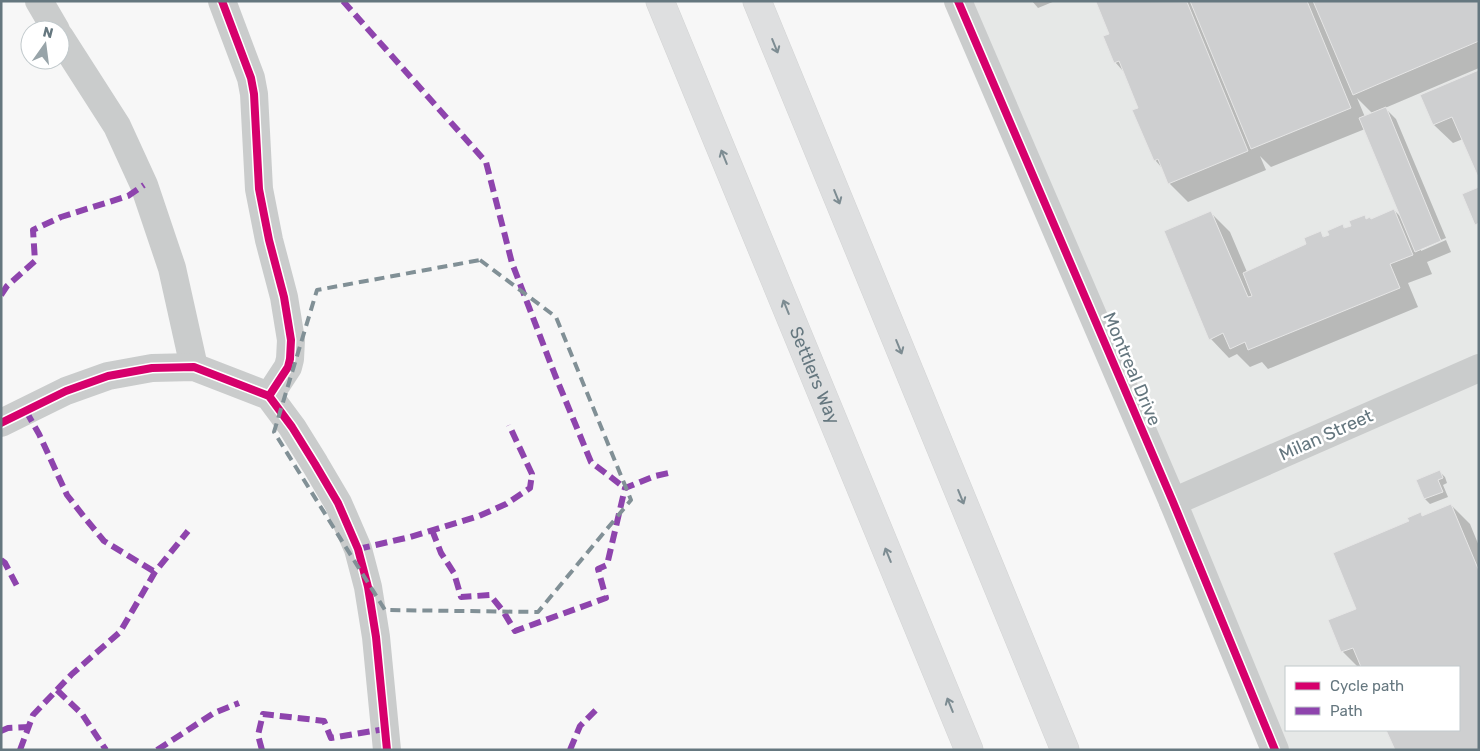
<svg xmlns="http://www.w3.org/2000/svg" width="1480" height="751" viewBox="0 0 1480 751" font-family="Rubik,sans-serif">
	<style>
		.built { fill: #e6e8e7; fill-rule: evenodd }
		.shadow { fill: #0003; fill-rule: evenodd }
		.building { fill: #cecfd0; stroke: #e6e6e6 }
		.lines { fill: none; stroke-linecap: round; stroke-linejoin: round }
		.highway-casing { stroke: #d3d4d4; stroke-width: 29 }
		.street { stroke: #cacccc; stroke-width: 28 }
		.highway { stroke: #dedfe0; stroke-width: 28 }
		.quiet { stroke: #8e44ad; stroke-width: 6; stroke-dasharray: 12 6; stroke-linecap: butt }
		.cycleway-casing { stroke: #fff; stroke-width: 11 }
		.cycleway { stroke: #d6006c; stroke-width: 8 }
		.oneway { stroke: #7d8c92 }
		.marked { fill: none; stroke: #819096; stroke-width: 4; stroke-dasharray: 10 6; stroke-linejoin: round }
		.labels { text-anchor: middle; dominant-baseline: central; stroke-width: 5; stroke-linejoin: round; paint-order: stroke }
		.street-label { font-size: 18px; fill: #65777f; stroke: #fff }
	</style>
	<rect width="100%" height="100%" fill="#f7f7f7"/>
	<path class="built" d="M958 1H1479V750H1275ZM1286 667H1459V730H1286Z"/>
	<g class="shadow">
		<path d="M1032 1H1055L1038 8Z"/>
		<path d="M1102 1H1479V68L1385 108 1396 119 1446 238 1421 248V251L1446 240 1451 252 1427 262 1432 274 1408 283 1418 307 1268 369 1262 362 1250 367 1237 354 1229 358 1211 339V213L1230 232 1247 272 1308 245 1320 233 1325 238 1343 226 1346 229 1352 226 1364 217 1367 220H1371L1394 210 1403 219 1365 129 1271 167 1260 156 1266 170 1188 202 1169 183 1162 168 1155 160 1139 108 1124 72 1115 62 1111 34ZM1357 98 1373 114 1365 117Z"/>
		<path d="M1479 71 1463 139 1453 143 1434 125Z"/>
		<path d="M1440 472 1445 477 1447 483 1443 485 1448 497 1430 504 1425 499 1418 481Z"/>
		<path d="M1451 505 1470 524 1479 546V750H1396L1388 730H1459V667H1358L1342 651 1357 609 1410 522 1420 514 1423 517Z"/>
	</g>
	<g class="building">
		<path d="M1099 1 1187 2 1248 151 1168 184 1158 159 1154 161 1132 110 1138 108 1119 61 1114 63 1103 36 1109 34 1096 2Z"/>
		<path d="M1190 1H1307L1351 108 1251 149Z"/>
		<path d="M1313 1H1479V41L1353 95Z"/>
		<path d="M1479 70V179L1452 117 1433 125 1420 95Z"/>
		<path d="M1386 107 1441 241 1415 252 1359 118Z"/>
		<path d="M1479 187V223L1475 225 1462 194Z"/>
		<path d="M1394 209 1413 255 1390 264 1400 288 1248 350 1245 342 1230 349 1223 333 1209 340 1164 231 1211 211 1248 297 1252 296 1243 273 1306 244 1304 238 1321 231 1323 237 1329 235 1327 231 1343 224 1344 228 1351 226 1349 221 1365 215 1366 219 1370 217 1371 219Z"/>
		<path d="M1440 470 1443 478 1438 480 1443 492 1424 499 1416 480Z"/>
		<path d="M1451 504 1479 571V750H1395L1386 730H1459V667H1361L1353 648 1341 652 1328 620 1356 609 1333 553 1409 521 1407 518 1421 512 1422 516Z"/>
	</g>
	<g class="lines">
		<defs>
			<g id="highway">
				<path id="s1" d="M660 1 969 750"/>
				<path d="M757 1 1065 750"/>
			</g>
		</defs>
		<use href="#highway" class="highway-casing"/>
		<g class="street">
			<path d="M39 1 56 30"/>
			<path d="M222 1 251 78 254 94 259 189 269 240 284 297 291 340 290 359 288 367 269 396"/>
			<path d="M958 1 1173 502 1275 750"/>
			<path d="M60 37 117 126 144 185 172 268 194 367"/>
			<path d="M1 423 66 391 108 376 152 368 194 367 269 396 292 427 315 464 338 503 358 549 368 587 376 637 387 750"/>
			<path d="M1173 502 1479 368"/>
		</g>
		<use href="#highway" class="highway"/>
		<g class="quiet">
			<path d="M343 1 486 162 512 263 555 375 591 462 625 488"/>
			<path d="M1 295 7 286 35 261 33 230 61 217 128 196 144 185"/>
			<path d="M26 411 39 434 67 495 85 518 104 541 155 572"/>
			<path d="M432 530 441 553 454 573 461 597 490 595 503 611 515 631 606 598 598 569 607 565 625 488 655 476 673 472"/>
			<path d="M358 549 410 537 479 516 506 504 530 488 532 474 509 425"/>
			<path d="M1 560 5 563 17 586"/>
			<path d="M57 690 82 714 106 750"/>
			<path d="M1 731 8 728 29 727"/>
			<path d="M20 750 33 715 72 674 120 632 155 572 188 531"/>
			<path d="M157 750 214 713 239 703"/>
			<path d="M262 750 258 735 263 714 324 721 331 738 385 729"/>
			<path d="M570 750 580 726 599 707"/>
		</g>
		<defs>
			<g id="cycleway">
				<path d="M222 1 251 78 254 94 259 189 269 240 284 297 291 340 290 359 288 367 269 396"/>
				<path d="M958 1 1173 502 1275 750"/>
				<path d="M1 423 66 391 108 376 152 368 194 367 269 396 292 427 315 464 338 503 358 549 368 587 376 637 387 750"/>
			</g>
		</defs>
		<use href="#cycleway" class="cycleway-casing"/>
		<use href="#cycleway" class="cycleway"/>
	</g>
	<defs><path id="oneway-shaft" d="M-6 0H5M1.5-3L5.5 0L1.5 3" fill="none" stroke-width="1.6" stroke-linecap="round" stroke-linejoin="round" transform="scale(1.25)"/></defs>
	<g class="oneway">
		<use href="#oneway-shaft" transform="translate(775 46) rotate(68)"/>
		<use href="#oneway-shaft" transform="translate(724 157) rotate(-112)"/>
		<use href="#oneway-shaft" transform="translate(837 197) rotate(68)"/>
		<use href="#oneway-shaft" transform="translate(786 307) rotate(-112)"/>
		<use href="#oneway-shaft" transform="translate(899 347) rotate(68)"/>
		<use href="#oneway-shaft" transform="translate(961 497) rotate(68)"/>
		<use href="#oneway-shaft" transform="translate(888 555) rotate(-112)"/>
		<use href="#oneway-shaft" transform="translate(950 705) rotate(-112)"/>
	</g>
	<path class="marked" d="M480 260 556 317 631 500 538 612 385 610 274 432 317 290Z"/>
	<g class="labels">
		<g class="street-label">
			<text transform="translate(1132 369) rotate(67)">Montreal Drive</text>
			<text stroke="none"><textPath href="#s1" startOffset="405">Settlers Way</textPath></text>
			<text transform="translate(1326 435) rotate(-24)">Milan Street</text>
		</g>
	</g>
	<rect width="1480" height="751" fill="none" stroke="#65777f" stroke-width="5"/>
	<rect x="1285" y="666" width="175" height="65" fill="#ffffff" stroke="#c1c9cc"/>
	<rect x="1295" y="682" width="25" height="8" fill="#d6006c" stroke="#c1c9cc"/>
	<text x="1330" y="691" font-size="15" fill="#65777f">Cycle path</text>
	<rect x="1295" y="707" width="25" height="8" fill="#8e44ad" stroke="#c1c9cc"/>
	<text x="1330" y="716" font-size="15" fill="#65777f">Path</text>
	<g transform="translate(45 45) rotate(14)"><circle r="24" fill="#ffffff" stroke="#c1c9cc"/>
	<path d="M0-4L9 19L0 12L-9 19Z" fill="#98a4a9"/>
	<text y="-8" font-size="14" font-weight="bold" text-anchor="middle" fill="#65777f">N</text>
	</g>
</svg>
